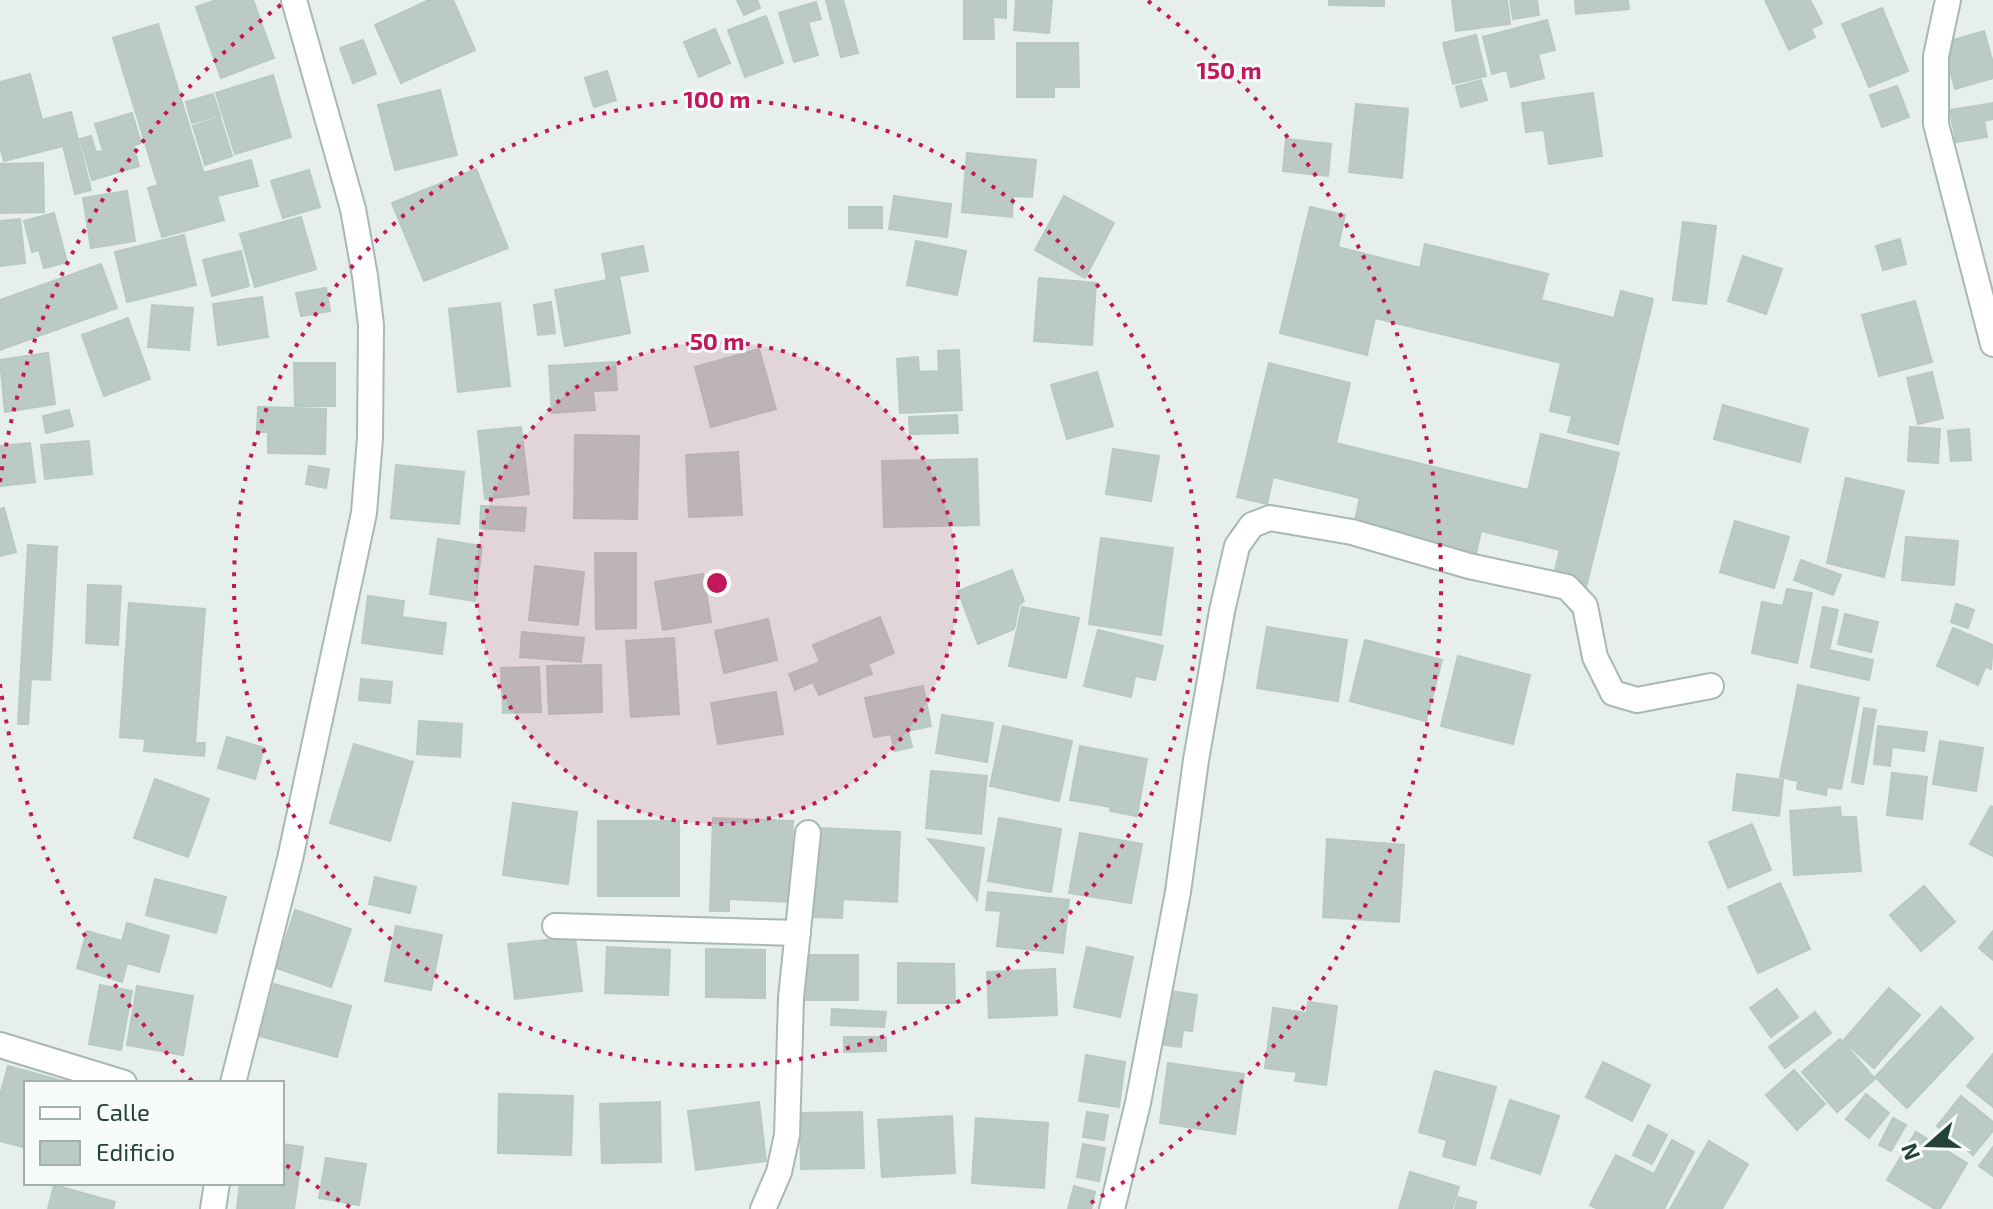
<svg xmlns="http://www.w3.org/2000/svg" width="1993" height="1209" viewBox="0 0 1993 1209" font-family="'Exo 2',sans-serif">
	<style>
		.building { fill: #bbcac4; stroke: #b8c9c2; stroke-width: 2 }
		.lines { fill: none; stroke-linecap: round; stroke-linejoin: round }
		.minor-casing { stroke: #a8b8b2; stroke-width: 28 }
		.minor { stroke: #fff; stroke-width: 24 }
		.ring { fill: none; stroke: #c2185b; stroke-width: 4; stroke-dasharray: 4 8 }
		.centre { fill: #c2185b; stroke: #f7fbf9; stroke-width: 4 }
		.ring-label { font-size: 24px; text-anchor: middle; font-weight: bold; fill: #c2185b; stroke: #f7fbf9; stroke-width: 6; stroke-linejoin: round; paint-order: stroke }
	</style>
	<rect width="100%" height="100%" fill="#e6efeb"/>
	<g class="building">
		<path d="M216 0H253L274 58 221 78 196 7Z"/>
		<path d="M429 0H453L475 50 401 83 375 25Z"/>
		<path d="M737 0H757L760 8 744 15Z"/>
		<path d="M826 0H843L858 53 841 57Z"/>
		<path d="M964 0H1006V18L993 17 994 39H964Z"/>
		<path d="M1016 0H1052L1049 33 1014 30Z"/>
		<path d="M1329 0H1384V6L1329 5Z"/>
		<path d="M1452 0H1507L1510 24 1456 31Z"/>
		<path d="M1510 0H1537L1539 15 1513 19Z"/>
		<path d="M1575 0H1628L1629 9 1576 14Z"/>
		<path d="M1765 0H1810L1822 23 1811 29 1815 37 1789 50Z"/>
		<path d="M816 2 821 19 808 22 818 55 794 62 779 13Z"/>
		<path d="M1882 8 1908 71 1869 87 1842 24Z"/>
		<path d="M766 16 783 63 745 77 728 30Z"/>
		<path d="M1547 20 1555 50 1538 54 1544 78 1511 87 1507 70 1492 74 1483 37Z"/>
		<path d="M158 24 203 171 158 185 113 38Z"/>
		<path d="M715 29 730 63 699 77 684 42Z"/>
		<path d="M1984 31 1993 63V78L1955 89 1943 43Z"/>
		<path d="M1476 35 1486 76 1453 84 1443 43Z"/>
		<path d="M363 40 376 74 353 83 340 48Z"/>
		<path d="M1017 43H1078L1079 87H1054V97H1017Z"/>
		<path d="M607 71 616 100 594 107 585 78Z"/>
		<path d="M30 74 42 120 71 112 91 190 75 194 63 146 4 161 0 146V82Z"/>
		<path d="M273 75 291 137 235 154 216 93Z"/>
		<path d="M1481 80 1487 100 1461 107 1456 87Z"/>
		<path d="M1897 86 1909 117 1882 127 1870 95Z"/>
		<path d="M440 90 457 155 395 170 378 105Z"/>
		<path d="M1593 93 1602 156 1549 164 1544 130 1526 132 1522 103Z"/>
		<path d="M213 94 220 115 192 123 186 102Z"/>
		<path d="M1993 103V119L1984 121 1987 137 1956 142 1950 110Z"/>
		<path d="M1356 104 1408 109 1402 178 1349 172Z"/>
		<path d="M132 113 141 143 133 146 139 166 92 180 80 139 91 136 96 152 103 151 95 124Z"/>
		<path d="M220 117 232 156 205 165 193 126Z"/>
		<path d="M1286 139 1331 144 1328 176 1283 171Z"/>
		<path d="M967 153 1036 160 1032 197 1013 196 1012 217 962 212Z"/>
		<path d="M251 160 258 186 217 196 224 220 162 237 148 188Z"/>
		<path d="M43 163 44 212 0 213V164Z"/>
		<path d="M476 169 508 248 424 281 392 203Z"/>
		<path d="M309 170 320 207 283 218 271 181Z"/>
		<path d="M127 191 135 241 91 248 83 198Z"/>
		<path d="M894 196 951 204 947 237 889 229Z"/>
		<path d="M1064 196 1114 223 1085 278 1035 250Z"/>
		<rect x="849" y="207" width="33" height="21"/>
		<path d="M1310 207 1345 215 1338 247 1420 268 1425 244 1548 274 1541 300 1614 318 1621 291 1653 299 1618 444 1568 432 1572 416 1550 411 1561 363 1375 318 1367 355 1280 333Z"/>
		<path d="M54 213 67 262 44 268 39 250 32 252 24 221Z"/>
		<path d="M301 217 316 269 255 287 240 234Z"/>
		<path d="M20 219 25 263 0 266V221Z"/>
		<path d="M1683 222 1716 226 1706 304 1673 300Z"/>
		<path d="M184 235 196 285 127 302 115 252Z"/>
		<path d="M1900 239 1906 264 1883 270 1876 246Z"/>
		<path d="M916 241 966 251 957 295 907 285Z"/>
		<path d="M643 246 648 271 619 276 630 333 565 346 555 290 607 280 602 254Z"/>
		<path d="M241 251 249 286 212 296 203 260Z"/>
		<path d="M1743 256 1782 269 1766 314 1728 301Z"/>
		<path d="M101 264 117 308 0 350V300Z"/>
		<path d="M1039 278 1096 283 1092 345 1034 341Z"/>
		<path d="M326 288 330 311 301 316 296 293Z"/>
		<path d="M262 297 268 337 218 345 213 304Z"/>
		<path d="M1915 301 1932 362 1879 376 1862 315Z"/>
		<path d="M551 302 555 333 538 335 534 305Z"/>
		<path d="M500 303 510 386 458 392 449 309Z"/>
		<path d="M152 305 193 308 189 350 148 347Z"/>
		<path d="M128 318 150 379 104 396 82 335Z"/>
		<path d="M759 349 776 409 711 427 695 367Z"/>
		<path d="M959 350 962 410 900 413 897 359 918 357 919 372 939 371 938 351Z"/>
		<path d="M48 353 55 404 5 412 0 360Z"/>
		<path d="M615 362 617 390 593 391 595 410 552 413 549 366Z"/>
		<path d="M294 363H335V406H295Z"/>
		<path d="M1269 363 1350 383 1336 443 1528 490 1541 434 1619 453 1586 587 1553 578 1560 550 1481 531 1475 558 1353 528 1360 498 1273 477 1267 504 1237 497Z"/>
		<path d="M1097 372 1113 426 1067 439 1051 385Z"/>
		<path d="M1932 372 1943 418 1918 424 1907 378Z"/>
		<path d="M1723 405 1808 429 1800 462 1714 439Z"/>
		<path d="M258 407 326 409 325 454 268 453V432H257Z"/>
		<path d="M69 410 73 426 46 433 43 416Z"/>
		<path d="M957 415 958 433 910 434 909 417Z"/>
		<path d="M521 427 529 494 485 499 478 431Z"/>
		<path d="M1910 427 1940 429 1938 463 1908 461Z"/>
		<path d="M1969 429 1971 460 1951 461 1948 431Z"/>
		<path d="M575 435 639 436 637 519 574 518Z"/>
		<path d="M89 441 92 474 45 479 41 445Z"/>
		<path d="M30 443 35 482 0 486V446Z"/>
		<path d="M1113 449 1159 456 1151 501 1106 494Z"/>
		<path d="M738 452 742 515 689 517 686 455Z"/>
		<path d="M977 459 979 525 884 527 882 461Z"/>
		<path d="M396 465 464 472 459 524 391 518Z"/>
		<path d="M309 466 329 469 326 488 306 484Z"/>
		<path d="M1846 478 1904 491 1884 577 1827 563Z"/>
		<path d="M481 506 526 508 524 531 480 528Z"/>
		<path d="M4 508 16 552 0 556V509Z"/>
		<path d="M1735 521 1789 537 1774 588 1720 572Z"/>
		<path d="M1906 537 1958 541 1954 585 1902 580Z"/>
		<path d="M1101 538 1173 548 1161 635 1089 624Z"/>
		<path d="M438 539 482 546 475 601 430 594Z"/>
		<path d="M28 545 57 547 50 680 31 679 28 724H18Z"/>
		<path d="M595 553H636V628L596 629Z"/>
		<path d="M1801 560 1841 575 1833 595 1794 580Z"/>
		<path d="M535 566 584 572 578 625 529 620Z"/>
		<path d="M1012 570 1024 601 1019 605 1014 629 978 644 958 591Z"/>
		<path d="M703 574 711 622 663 630 655 582Z"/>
		<path d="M88 585 121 586 118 645 86 643Z"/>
		<path d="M1787 589 1812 593 1797 663 1752 653 1762 602 1783 606Z"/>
		<path d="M368 596 404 601 402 617 446 623 442 654 362 643Z"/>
		<path d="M129 603 205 609 195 743H205L204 756 144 751 145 739 120 737Z"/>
		<path d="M1956 604 1974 610 1968 628 1951 622Z"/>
		<path d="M1022 607 1079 618 1066 678 1009 666Z"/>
		<path d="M1823 607 1838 610 1829 650 1873 660 1869 680 1811 667Z"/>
		<path d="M1845 614 1878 622 1871 652 1838 644Z"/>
		<path d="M880 617 894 653 868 664 872 674 819 695 813 682 795 690 789 674 820 662 813 645Z"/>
		<path d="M768 619 777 660 724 673 715 631Z"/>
		<path d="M1267 627 1347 640 1338 701 1257 688Z"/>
		<path d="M1953 628 1993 645 1991 669 1944 650Z"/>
		<path d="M1098 630 1163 646 1155 680 1135 676 1131 697 1084 686Z"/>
		<path d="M522 632 584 638 581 662 520 657Z"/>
		<path d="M674 638 679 714 631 717 626 641Z"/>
		<path d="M1365 640 1442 660 1426 721 1350 701Z"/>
		<path d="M1944 650 1985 668 1978 685 1937 666Z"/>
		<path d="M1458 656 1530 675 1513 744 1441 726Z"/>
		<path d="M601 665 602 712 549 714 547 666Z"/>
		<path d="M539 667 541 712 503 713 501 668Z"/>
		<path d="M361 679 392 682 390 703 359 700Z"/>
		<path d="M1798 685 1859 698 1841 789 1827 787 1826 795 1797 789 1798 781 1780 777Z"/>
		<path d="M923 686 931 726 908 731 912 747 895 751 891 734 874 737 865 698Z"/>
		<path d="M776 692 783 734 718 744 711 703Z"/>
		<path d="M1864 708 1876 710 1863 784 1852 782Z"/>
		<path d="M942 715 993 723 987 762 936 753Z"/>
		<path d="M419 721 462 724 460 757 417 754Z"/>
		<path d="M1003 726 1072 741 1059 801 990 786Z"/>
		<path d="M1878 726 1927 732 1924 751 1892 747 1890 766 1874 764Z"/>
		<path d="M227 737 264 748 255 779 218 768Z"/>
		<path d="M1940 741 1983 748 1976 791 1933 784Z"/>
		<path d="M354 744 413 762 390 841 330 823Z"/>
		<path d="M1080 746 1147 759 1137 816 1110 811 1111 807 1070 800Z"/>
		<path d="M931 771 987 776 981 834 926 828Z"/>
		<path d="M1892 773 1927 777 1922 819 1887 815Z"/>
		<path d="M1737 774 1783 780 1779 816 1733 810Z"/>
		<path d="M155 779 209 799 188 857 134 838Z"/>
		<path d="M513 803 577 812 568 884 503 875Z"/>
		<path d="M1991 806 1993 807V856L1970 844Z"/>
		<path d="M1840 807 1841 817H1856L1861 871 1794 875 1790 811Z"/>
		<path d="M713 818 793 821 790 902 729 899V911H710Z"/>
		<path d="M999 818 1061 829 1051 892 988 881Z"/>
		<rect x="598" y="821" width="81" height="75"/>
		<path d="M1752 824 1771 870 1728 888 1709 842Z"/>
		<path d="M818 828 900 832 897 902 843 899 842 918 814 917Z"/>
		<path d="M1080 833 1142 844 1131 903 1069 893Z"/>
		<path d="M928 839 984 848 977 900Z"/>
		<path d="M1327 839 1404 845 1399 922 1323 917Z"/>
		<path d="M375 877 416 887 410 913 369 904Z"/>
		<path d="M155 879 226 897 216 933 146 915Z"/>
		<path d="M1780 883 1810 949 1758 973 1728 907Z"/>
		<path d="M1924 886 1955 922 1921 951 1890 915Z"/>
		<path d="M988 892 1069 900 1063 953 997 946 1001 911 986 910Z"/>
		<path d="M295 910 351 929 331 987 276 968Z"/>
		<path d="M127 923 169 936 159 972 127 963 122 982 77 968 87 931 122 941Z"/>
		<path d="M396 926 442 935 431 990 385 981Z"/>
		<path d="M1993 931V960L1979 948Z"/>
		<path d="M575 937 582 991 515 999 508 944Z"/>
		<path d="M607 947 670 950 668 995 605 993Z"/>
		<path d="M1087 947 1133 957 1120 1017 1074 1007Z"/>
		<path d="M706 949 765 950V998L706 997Z"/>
		<rect x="803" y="955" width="55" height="45"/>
		<path d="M898 963 954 964 955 1003H898Z"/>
		<path d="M1055 969 1057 1015 989 1018 987 972Z"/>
		<path d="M274 984 351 1006 337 1057 260 1036Z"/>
		<path d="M100 985 132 991 121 1050 89 1044Z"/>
		<path d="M137 986 193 996 183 1055 127 1045Z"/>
		<path d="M1889 988 1920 1015 1874 1068 1843 1041Z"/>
		<path d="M1777 989 1798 1017 1771 1037 1750 1008Z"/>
		<path d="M1164 990 1197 995 1192 1031 1183 1030 1181 1047 1157 1044Z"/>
		<path d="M1308 1002 1337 1006 1326 1085 1295 1081 1297 1072 1265 1068 1273 1008 1307 1013Z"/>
		<path d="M1941 1007 1973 1038 1907 1108 1875 1077Z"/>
		<path d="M832 1009 886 1012 884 1027 831 1025Z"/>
		<path d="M1815 1012 1831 1033 1785 1068 1769 1047Z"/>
		<path d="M844 1037H886V1051L844 1052Z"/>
		<path d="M1840 1039 1875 1079 1837 1112 1802 1072Z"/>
		<path d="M1993 1054V1107L1967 1086Z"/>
		<path d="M1086 1055 1125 1062 1119 1107 1079 1101Z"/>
		<path d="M1603 1062 1650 1085 1632 1121 1586 1097Z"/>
		<path d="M1168 1063 1244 1074 1235 1134 1160 1123Z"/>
		<path d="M8 1066 62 1081 61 1083H26V1148L0 1141V1095Z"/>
		<path d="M1794 1070 1825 1104 1797 1130 1766 1095Z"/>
		<path d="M1435 1071 1496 1087 1475 1165 1443 1156 1447 1140 1419 1132Z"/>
		<path d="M499 1094 573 1096 571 1155 498 1153Z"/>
		<path d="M1866 1094 1889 1113 1869 1138 1846 1119Z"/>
		<path d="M1961 1096 1993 1122V1131L1973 1155 1937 1126Z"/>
		<path d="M1510 1100 1559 1116 1540 1174 1491 1158Z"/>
		<path d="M660 1102 661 1162 602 1163 600 1104Z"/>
		<path d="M759 1102 766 1161 696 1170 688 1111Z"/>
		<path d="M862 1112 864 1168 801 1169 800 1113Z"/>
		<path d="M1087 1112 1108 1115 1104 1140 1083 1137Z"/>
		<path d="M952 1116 955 1173 882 1177 878 1120Z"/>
		<path d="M976 1118 1048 1123 1044 1188 972 1183Z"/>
		<path d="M1893 1118 1906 1125 1891 1151 1879 1145Z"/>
		<path d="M1648 1125 1667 1135 1652 1164 1633 1155Z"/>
		<path d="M1916 1132 1967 1163 1940 1209H1935L1887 1180Z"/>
		<path d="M1672 1140 1694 1152 1664 1209H1598L1590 1205 1616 1155 1654 1174Z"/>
		<path d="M1709 1141 1748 1164 1722 1209H1670Z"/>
		<path d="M282 1144 303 1147 294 1209H237L240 1183H282Z"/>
		<path d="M1083 1144 1105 1148 1099 1181 1077 1177Z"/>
		<path d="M1993 1147V1176L1979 1166Z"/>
		<path d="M326 1158 366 1164 359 1205 319 1198Z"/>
		<path d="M1410 1172 1459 1187 1452 1209H1399Z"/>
		<path d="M54 1185 115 1202 113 1209H48Z"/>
		<path d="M1074 1186 1095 1192 1091 1209H1068Z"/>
		<path d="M1458 1197 1476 1202 1475 1209H1455Z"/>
	</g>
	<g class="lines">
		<defs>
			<g id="minor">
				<path d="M1948 0 1936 56V124L1993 344"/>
				<path d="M555 926 798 933"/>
				<path d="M0 1045 124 1083"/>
				<path d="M233 1083 290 859 364 513 370 438 371 325 365 276 353 209 294 0"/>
				<path d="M213 1209 217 1183"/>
				<path d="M763 1209 779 1172 787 1135 791 998 808 833"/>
				<path d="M1112 1209 1138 1103 1178 892 1196 760 1222 611 1237 546 1252 525 1270 518 1352 532 1469 566 1567 587 1585 606 1595 657 1613 693 1637 700 1711 686"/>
			</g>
		</defs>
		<use href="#minor" class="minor-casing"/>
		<use href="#minor" class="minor"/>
	</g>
	<circle cx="717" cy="583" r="241" fill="#c2185b" fill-opacity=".12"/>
	<g class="ring">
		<circle cx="717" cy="583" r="241"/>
		<circle cx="717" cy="583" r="483"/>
		<path d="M350 1207A724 724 0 0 1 286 1165M192 1081A724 724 0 0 1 0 684M0 482A724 724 0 0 1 286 1M1148 1A724 724 0 0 1 1084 1207"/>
	</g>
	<circle cx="717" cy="583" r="12" class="centre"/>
	<g class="ring-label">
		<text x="1229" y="79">150 m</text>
		<text x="717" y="108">100 m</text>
		<text x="717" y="350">50 m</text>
	</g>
	<rect x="24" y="1081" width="260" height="104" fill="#f7fbf9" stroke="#a3b1ad" stroke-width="2"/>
	<rect x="40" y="1107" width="40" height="12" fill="#ffffff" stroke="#a3b1ad" stroke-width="2"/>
	<text x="96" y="1121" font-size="24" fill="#24423a">Calle</text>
	<rect x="40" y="1141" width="40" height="24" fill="#bbcac4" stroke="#a3b1ad" stroke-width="2"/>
	<text x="96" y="1161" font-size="24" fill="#24423a">Edificio</text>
	<g transform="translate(1929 1145) rotate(250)" stroke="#f7fbf9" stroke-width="6" paint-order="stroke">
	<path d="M0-6L14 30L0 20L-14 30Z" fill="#24423a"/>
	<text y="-12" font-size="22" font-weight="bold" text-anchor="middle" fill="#24423a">N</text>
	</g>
</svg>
